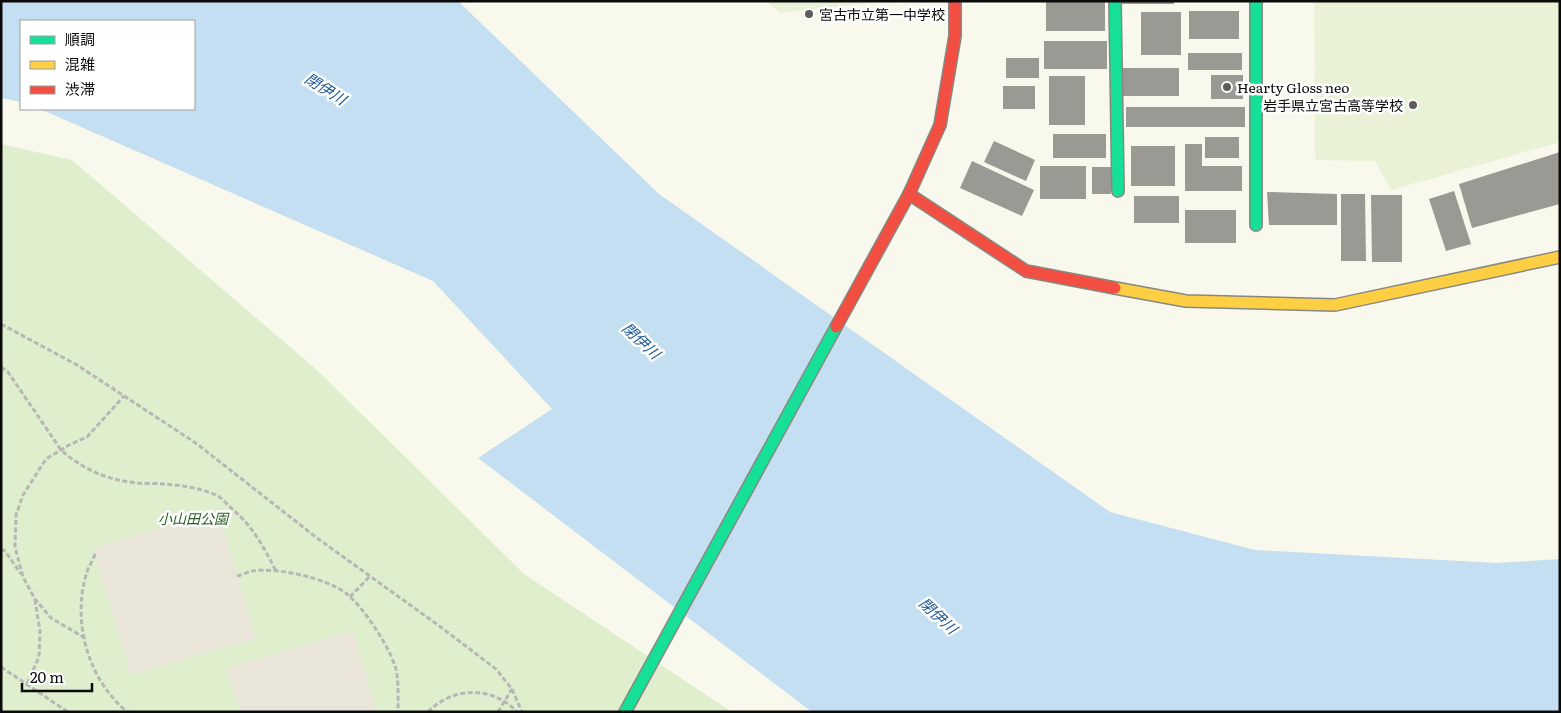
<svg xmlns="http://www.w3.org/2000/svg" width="1561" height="713" viewBox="0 0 1561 713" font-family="Literata,'Noto Sans JP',serif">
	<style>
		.green { fill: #dfeecd }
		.pitch { fill: #e9f2d7 }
		.plaza { fill: #e9e6d9 }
		.water { fill: #c4dff2 }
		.building { fill: #9b9993 }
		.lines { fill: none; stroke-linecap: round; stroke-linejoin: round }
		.fast-casing { stroke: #888882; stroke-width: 14 }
		.slow-casing { stroke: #888882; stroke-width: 14 }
		.jam-casing { stroke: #888882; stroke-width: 14 }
		.path { stroke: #b7b7b5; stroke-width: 3; stroke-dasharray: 5 2.5; stroke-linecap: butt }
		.fast { stroke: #16e098; stroke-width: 11 }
		.slow { stroke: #ffcf43; stroke-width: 11 }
		.jam { stroke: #f24e42; stroke-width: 11 }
		.poi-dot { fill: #5e5d59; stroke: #fff; stroke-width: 2 }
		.labels { text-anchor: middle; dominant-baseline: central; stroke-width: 5; stroke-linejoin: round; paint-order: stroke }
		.poi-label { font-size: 14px; fill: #0a0a0a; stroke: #fff; text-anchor: start }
		.park-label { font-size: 14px; font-style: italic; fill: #255e1d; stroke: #fff }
		.water-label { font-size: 15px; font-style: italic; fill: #185596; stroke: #fff }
	</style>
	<rect width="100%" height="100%" fill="#f9f8ec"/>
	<path class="green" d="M1 144 72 160 317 370 524 574 732 712H1Z"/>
	<g class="pitch">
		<path d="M767 1H887L780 13Z"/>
		<path d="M1314 1H1560V142L1391 190 1375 161 1315 160Z"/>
	</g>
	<g class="plaza">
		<path d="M218 511 256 638 131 675 93 548Z"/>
		<path d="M353 631 377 712H240L227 668Z"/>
	</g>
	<path class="water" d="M1 1H458L659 194 1110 512 1255 550 1497 563 1560 559V712H812L478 458 552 409 433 281 40 109H194V21H21V102L1 98Z"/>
	<g class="building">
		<rect x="1046" y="1" width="59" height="30"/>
		<rect x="1120" y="1" width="54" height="3"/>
		<rect x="1189" y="11" width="50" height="28"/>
		<rect x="1141" y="12" width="40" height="43"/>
		<rect x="1044" y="41" width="63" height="28"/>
		<rect x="1188" y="53" width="54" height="17"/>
		<rect x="1006" y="58" width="33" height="20"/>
		<rect x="1122" y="68" width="57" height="28"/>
		<rect x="1211" y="75" width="32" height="24"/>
		<rect x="1049" y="76" width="36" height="49"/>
		<rect x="1003" y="86" width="32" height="23"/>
		<rect x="1126" y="107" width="119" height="20"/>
		<rect x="1053" y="134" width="53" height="24"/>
		<rect x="1205" y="137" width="34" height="21"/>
		<path d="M994 141 1035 160 1026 181 984 162Z"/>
		<path d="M1185 144H1202V166H1242V191H1185Z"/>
		<rect x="1131" y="146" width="44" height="40"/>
		<path d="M1560 152V204L1472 228 1459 184Z"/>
		<path d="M972 161 1034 190 1022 216 960 188Z"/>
		<rect x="1040" y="166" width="46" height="33"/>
		<rect x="1092" y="167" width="19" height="27"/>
		<path d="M1454 191 1471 244 1446 251 1429 199Z"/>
		<path d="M1267 192 1337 194V225H1269Z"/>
		<path d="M1341 194H1365L1366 261H1341Z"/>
		<path d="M1371 195H1402V262H1372Z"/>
		<rect x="1134" y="196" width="45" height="27"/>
		<rect x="1185" y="210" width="51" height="33"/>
	</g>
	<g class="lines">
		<defs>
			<g id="fast">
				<path d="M1115 1 1118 191"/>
				<path d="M1256 1V225"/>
				<path d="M625 712 836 327"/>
			</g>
			<path id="slow" d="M1115 288 1186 301 1335 305 1560 257"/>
			<g id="jam">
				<path d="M909 194 1026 271 1115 288"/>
				<path d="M836 327 909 194 940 125 955 36V1"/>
			</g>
		</defs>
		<use href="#fast" class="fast-casing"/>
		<use href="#slow" class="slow-casing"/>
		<use href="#jam" class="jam-casing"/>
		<g class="path">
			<path d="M1 324 77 365 197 444 317 538 438 625 496 669 512 689 522 712"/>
			<path d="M1 367 8 372 61 450C84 470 107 480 137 483 145 484 155 483 163 484 181 485 200 488 216 495 221 497 226 503 230 507 253 526 263 546 276 571"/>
			<path d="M1 549 5 551 21 574"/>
			<path d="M95 554C93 560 89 566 87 572 74 612 83 660 109 693 115 700 120 707 128 712"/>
			<path d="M237 576C242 575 247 572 252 571 276 567 327 578 347 594 364 608 388 645 395 666 399 677 398 700 398 712"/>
			<path d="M350 597 370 576"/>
			<path d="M85 638 51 618 35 599 23 577 15 547 16 515 23 495 46 459 69 445 87 437 124 396"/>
			<path d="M1 667 68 712"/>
			<path d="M27 684 39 657 40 631 35 600"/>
			<path d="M428 712C453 686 493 686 517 712"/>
			<path d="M498 712 512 689"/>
		</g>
		<use href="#fast" class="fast"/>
		<use href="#slow" class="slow"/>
		<use href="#jam" class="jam"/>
	</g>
	<g class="poi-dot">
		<circle cx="809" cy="14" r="5"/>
		<circle cx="1227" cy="87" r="5"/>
		<circle cx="1413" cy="105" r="5"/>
	</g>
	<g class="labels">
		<g class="poi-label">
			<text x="819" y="14">宮古市立第一中学校</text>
			<text x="1237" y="87">Hearty Gloss neo</text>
			<text x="1403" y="105" text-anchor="end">岩手県立宮古高等学校</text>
		</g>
		<g class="park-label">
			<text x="193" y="518">小山田公園</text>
		</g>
		<g class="water-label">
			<text transform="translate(326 88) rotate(32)">閉伊川</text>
			<text transform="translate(642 340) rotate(43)">閉伊川</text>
			<text transform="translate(939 615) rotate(43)">閉伊川</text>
		</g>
	</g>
	<rect width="1561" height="713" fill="none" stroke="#0a0a0a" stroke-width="5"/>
	<rect x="20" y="20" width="175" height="90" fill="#ffffff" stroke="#9d9d9d"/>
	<rect x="30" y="36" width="25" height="8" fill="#16e098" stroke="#9d9d9d"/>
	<text x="65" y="45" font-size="15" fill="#0a0a0a">順調</text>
	<rect x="30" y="61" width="25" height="8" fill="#ffcf43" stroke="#9d9d9d"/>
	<text x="65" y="70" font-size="15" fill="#0a0a0a">混雑</text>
	<rect x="30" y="86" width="25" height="8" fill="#f24e42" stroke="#9d9d9d"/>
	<text x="65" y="95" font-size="15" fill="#0a0a0a">渋滞</text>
	<path d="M22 683v8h70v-8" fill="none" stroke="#0a0a0a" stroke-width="2.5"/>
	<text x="30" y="683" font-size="15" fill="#0a0a0a" stroke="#ffffff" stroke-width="4" paint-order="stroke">20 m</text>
</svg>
